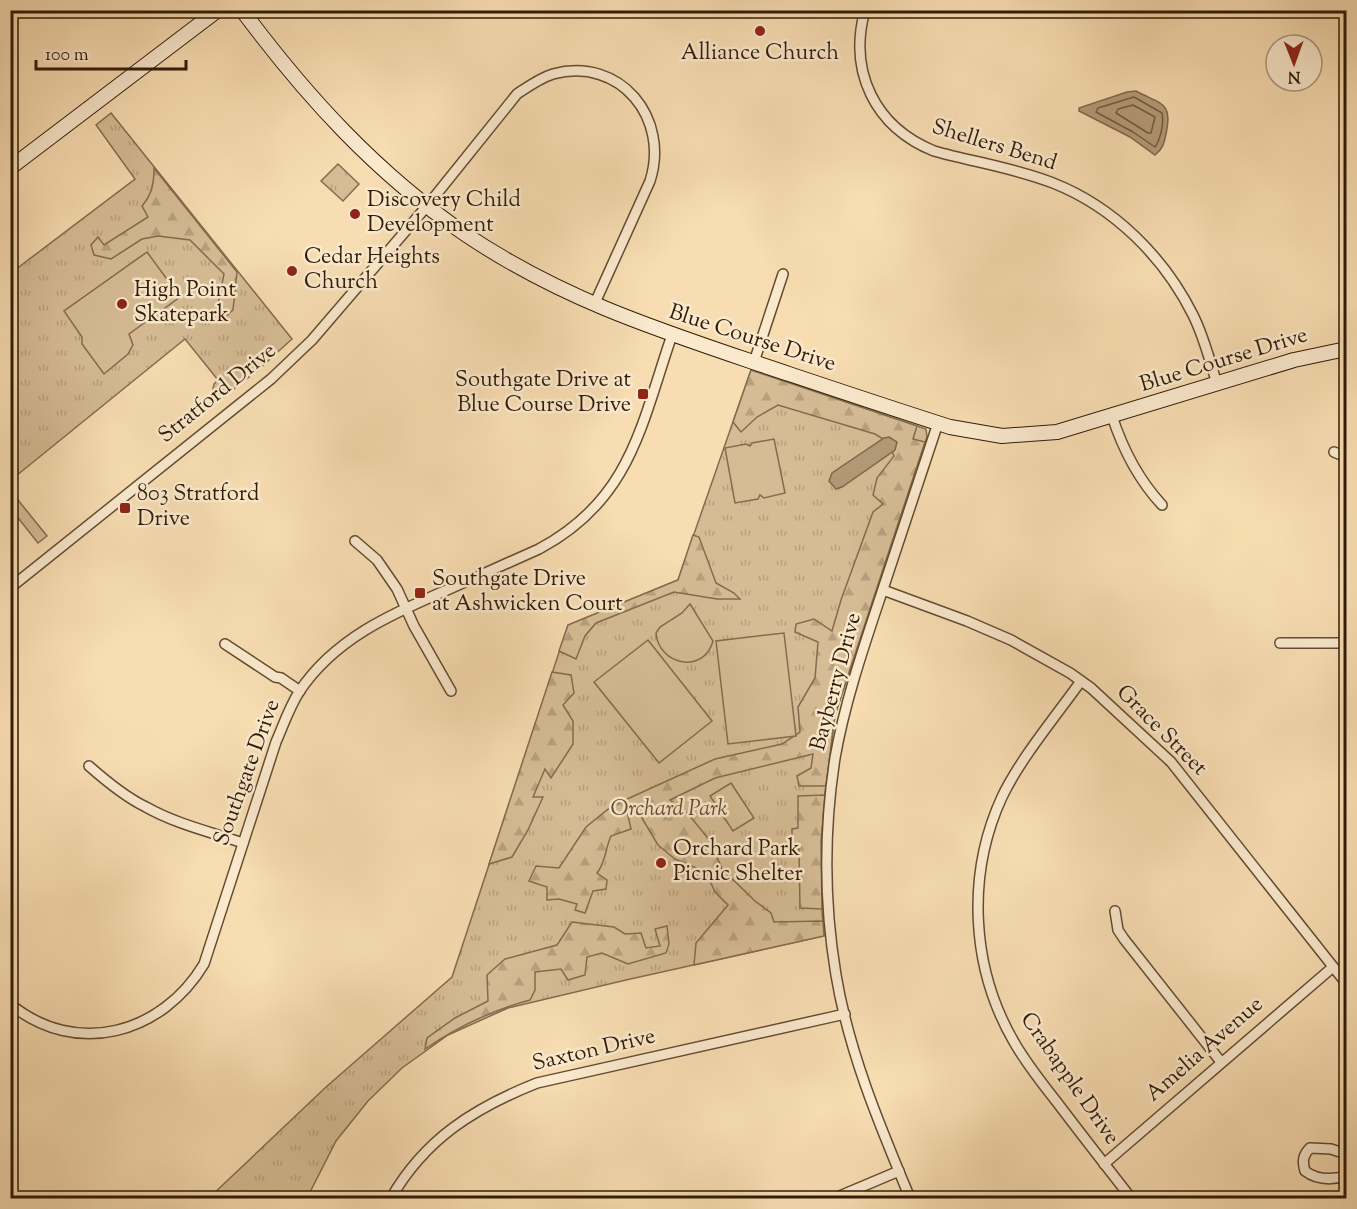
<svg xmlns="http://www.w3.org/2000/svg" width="1357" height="1209" viewBox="0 0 1357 1209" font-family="'Sorts Mill Goudy',serif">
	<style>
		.grass { fill: url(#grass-tufts); stroke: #846c4e; stroke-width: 1.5 }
		.forest { fill: url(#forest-firs); stroke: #846c4e; stroke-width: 1.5 }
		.pitch { fill: #d6bc95; stroke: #846c4e; stroke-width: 1.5 }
		.water { fill: #b49b78; stroke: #80684b; stroke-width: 1.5 }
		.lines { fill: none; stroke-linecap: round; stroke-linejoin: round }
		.shore { stroke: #725c40; stroke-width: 1.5 }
		.minor-casing { stroke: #634c32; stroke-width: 12 }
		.secondary-casing { stroke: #311c07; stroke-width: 16 }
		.minor { stroke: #fae9cd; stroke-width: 9 }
		.secondary { stroke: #fae9cd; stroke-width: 14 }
		.poi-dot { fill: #8f2418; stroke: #fae9cd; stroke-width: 2 }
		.labels { text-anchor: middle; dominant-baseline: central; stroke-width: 5; stroke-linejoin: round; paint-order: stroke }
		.poi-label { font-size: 22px; fill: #311c07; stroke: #fae9cd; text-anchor: start }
		.street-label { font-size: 22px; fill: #311c07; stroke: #fae9cd }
		.park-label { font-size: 22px; font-style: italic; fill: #634c32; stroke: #fae9cd }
	</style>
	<defs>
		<pattern id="grass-tufts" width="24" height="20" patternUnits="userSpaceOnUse" patternTransform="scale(1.5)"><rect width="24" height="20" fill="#d6bc95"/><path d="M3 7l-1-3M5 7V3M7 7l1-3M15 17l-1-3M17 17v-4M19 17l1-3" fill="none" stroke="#b8a17f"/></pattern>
		<pattern id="forest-firs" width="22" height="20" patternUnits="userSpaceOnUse" patternTransform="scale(1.5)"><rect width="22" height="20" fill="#d6bc95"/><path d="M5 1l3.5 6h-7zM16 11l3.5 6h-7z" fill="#b8a17f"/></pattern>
	</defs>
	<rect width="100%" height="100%" fill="#f8ddb2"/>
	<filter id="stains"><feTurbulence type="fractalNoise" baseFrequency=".00333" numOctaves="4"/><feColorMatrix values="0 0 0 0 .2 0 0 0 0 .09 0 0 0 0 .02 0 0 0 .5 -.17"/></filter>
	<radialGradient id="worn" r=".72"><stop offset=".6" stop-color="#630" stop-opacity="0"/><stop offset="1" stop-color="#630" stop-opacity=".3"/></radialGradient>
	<g class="grass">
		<path d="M111 113 292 339 258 370 221 399 213 389 214 384 218 380 185 339 11 480V273L135 179 96 125Z"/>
		<path d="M338 164 359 184 343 201 321 181Z"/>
		<path d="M751 370 926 429 927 437 923 449 835 715 823 809 821 898 824 936 626 980 508 1008 448 1035 402 1068 368 1101 336 1141 307 1198H209L326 1087 452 977 568 625 678 580Z"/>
		<path d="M10 490 47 536 38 543 11 509Z"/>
	</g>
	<g class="forest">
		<path d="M154 168 237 272 233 310 225 317 218 318 217 310 224 274 190 240 158 236 142 239 111 259 94 255 91 245 98 237 104 245 148 217 142 206C152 194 154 184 154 168Z"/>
		<path d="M751 370 917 426 913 439 925 442 835 715 826 786H799L797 776 811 768 813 754 715 778 670 800 689 815 711 842 722 869 755 901 771 913 774 922 823 921 824 936 694 965 696 943 728 905 715 892 706 872 675 859 658 845 636 808 627 811 631 829 611 836C605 849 606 862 597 873L607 880 606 889 593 891 585 913 575 910 577 904 559 899 547 900V887L529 881 536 866 559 868 586 827 612 806 715 759 782 744 800 732 798 707 815 678 818 642 795 632 796 624 814 619 832 631 841 600 873 512 883 504 873 495 877 478 894 456 888 442 875 434 778 405 757 417 741 432 733 422Z"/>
		<path d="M693 535 699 537 716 583 734 593 740 599H717L674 592 596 623 585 636 576 659 559 651 568 625 678 580Z"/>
		<path d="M552 672 571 675 574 693 563 705 573 721V744L551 778 545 769 533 797H543L528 830 512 857 489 864Z"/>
		<path d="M825 795 821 842 822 909 800 908 799 849H792V829L798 828V796Z"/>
		<path d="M572 922 614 927 625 934 641 933 646 948 660 946 655 929 667 926 669 944 666 953 628 964 602 953 587 957 585 975 568 980 561 969 535 972V990L530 1000C493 1010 457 1027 425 1049L427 1038 455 1018 488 1001 487 975 505 959 557 945Z"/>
	</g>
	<g class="pitch">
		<path d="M147 252 180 297 129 334 133 345 128 354 104 374 82 344V337L64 311Z"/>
		<path d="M774 439 785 493 764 498 760 495 758 499 735 503 725 448 746 444 750 446 752 443Z"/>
		<path d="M690 604 713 641C704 674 659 666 656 633L660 627 682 613Z"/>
		<path d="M784 633 796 736 728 744 716 641Z"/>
		<path d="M648 640 712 721 659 763 594 682Z"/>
		<path d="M731 783 754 818 733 831 710 796Z"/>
	</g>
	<g class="water">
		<path d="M1136 91C1162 105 1173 102 1166 134 1164 143 1163 149 1155 155L1130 137 1079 111V108L1127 92Z"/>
		<path d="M889 437 897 442 895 450 842 487 836 489 829 481 832 473 884 438Z"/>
	</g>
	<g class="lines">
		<g class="shore">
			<path d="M1134 97 1162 113C1164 123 1161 138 1155 147L1133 132 1096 112 1098 108Z"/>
			<path d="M1133 105 1155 117 1151 133H1148L1116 113 1118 109Z"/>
		</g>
		<defs>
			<g id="minor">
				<path d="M865 10C848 72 875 127 934 151 973 162 1015 168 1053 183 1114 207 1164 257 1193 315 1204 337 1210 361 1217 384"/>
				<path d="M754 362 783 274"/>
				<path d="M1112 416C1123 450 1138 479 1162 505"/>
				<path d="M1334 452 1346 457"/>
				<path d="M355 541 377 560 397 589 414 626 451 691"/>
				<path d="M10 588 271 379 312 340 427 206 517 94C529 86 540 78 553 74 621 56 670 119 650 181L594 305"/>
				<path d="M883 590 967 621 1011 640 1070 673 1091 688 1171 762 1346 983"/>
				<path d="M1280 643H1346"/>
				<path d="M225 644 275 677 281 678 300 691"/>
				<path d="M1081 681C1056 716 1020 759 1002 797 966 875 971 968 1014 1042 1026 1063 1041 1082 1056 1101 1081 1134 1106 1166 1131 1198"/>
				<path d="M89 766C106 781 125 797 146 807 176 824 211 832 243 843"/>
				<path d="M1115 911 1118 930 1124 939 1221 1062"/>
				<path d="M10 1004C76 1058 162 1034 204 964L276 742C283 726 289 708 299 692 334 639 391 614 447 590 478 576 508 563 539 549 631 500 641 425 672 335"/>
				<path d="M1346 1154 1331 1149 1310 1148C1303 1155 1302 1161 1305 1171 1317 1180 1332 1180 1346 1176"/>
				<path d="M1104 1164 1333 967"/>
				<path d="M391 1198C425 1139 474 1108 537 1083L845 1014"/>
				<path d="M835 1198 899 1171"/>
				<path d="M910 1198C880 1126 849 1053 836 975 824 903 824 829 835 758 845 701 864 646 882 592 901 536 919 479 938 423"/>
			</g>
			<g id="secondary">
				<path d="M242 10C306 96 376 173 465 234 557 296 649 327 753 362 819 384 884 406 950 427L1002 436 1057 432 1294 360 1346 349"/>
				<path d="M10 168 218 10"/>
			</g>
		</defs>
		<use href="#minor" class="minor-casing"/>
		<use href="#secondary" class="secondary-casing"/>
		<use href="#minor" class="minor"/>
		<use href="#secondary" class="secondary"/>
	</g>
	<g class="poi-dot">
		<circle cx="760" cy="31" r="6"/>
		<circle cx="355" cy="214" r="6"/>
		<circle cx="292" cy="271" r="6"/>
		<circle cx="122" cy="304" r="6"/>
		<rect x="637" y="388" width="12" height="12" rx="3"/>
		<rect x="119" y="502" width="12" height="12" rx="3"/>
		<rect x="414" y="587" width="12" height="12" rx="3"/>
		<circle cx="661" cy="863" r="6"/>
	</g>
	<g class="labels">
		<g class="poi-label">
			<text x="760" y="54" text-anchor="middle">Alliance Church</text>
			<text x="367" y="201">Discovery Child<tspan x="367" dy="25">Development</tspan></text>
			<text x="304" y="258">Cedar Heights<tspan x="304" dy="25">Church</tspan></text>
			<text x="134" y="291">High Point<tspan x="134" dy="25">Skatepark</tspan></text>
			<text x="631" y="381" text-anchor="end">Southgate Drive at<tspan x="631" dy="25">Blue Course Drive</tspan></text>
			<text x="137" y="495">803 Stratford<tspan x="137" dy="25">Drive</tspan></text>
			<text x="432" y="580">Southgate Drive<tspan x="432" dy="25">at Ashwicken Court</tspan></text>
			<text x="673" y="850">Orchard Park<tspan x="673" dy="25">Picnic Shelter</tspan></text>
		</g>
		<g class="street-label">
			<text transform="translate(994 146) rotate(17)">Shellers Bend</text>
			<text transform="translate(752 339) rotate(18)">Blue Course Drive</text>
			<text transform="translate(1224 361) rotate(-17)">Blue Course Drive</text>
			<text transform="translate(218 394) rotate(-39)">Stratford Drive</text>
			<text transform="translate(837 682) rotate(-75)">Bayberry Drive</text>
			<text transform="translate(1161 731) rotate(45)">Grace Street</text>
			<text transform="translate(248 773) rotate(-70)">Southgate Drive</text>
			<text transform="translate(1205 1050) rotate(-41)">Amelia Avenue</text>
			<text transform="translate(594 1051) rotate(-13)">Saxton Drive</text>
			<text transform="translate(1069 1079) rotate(55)">Crabapple Drive</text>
		</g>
		<g class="park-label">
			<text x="669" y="810">Orchard Park</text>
		</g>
	</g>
	<rect width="1357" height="1209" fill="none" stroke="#f8ddb2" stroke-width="36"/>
	<rect x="12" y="12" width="1333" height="1185" fill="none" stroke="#311c07" stroke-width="3"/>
	<rect x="18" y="18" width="1321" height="1173" fill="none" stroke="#311c07" stroke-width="1.5"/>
	<g transform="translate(1294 63) rotate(179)"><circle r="28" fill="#fae9cd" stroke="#aa977e" stroke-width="1.5"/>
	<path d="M0-4.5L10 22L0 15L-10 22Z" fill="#8f2418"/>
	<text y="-9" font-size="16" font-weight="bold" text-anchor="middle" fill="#311c07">N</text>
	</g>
	<path d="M36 60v9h150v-9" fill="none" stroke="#311c07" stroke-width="3"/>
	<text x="45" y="60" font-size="18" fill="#311c07" stroke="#fae9cd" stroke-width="4.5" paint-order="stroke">100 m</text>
	<rect width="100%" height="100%" filter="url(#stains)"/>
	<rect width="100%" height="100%" fill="url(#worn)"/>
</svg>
